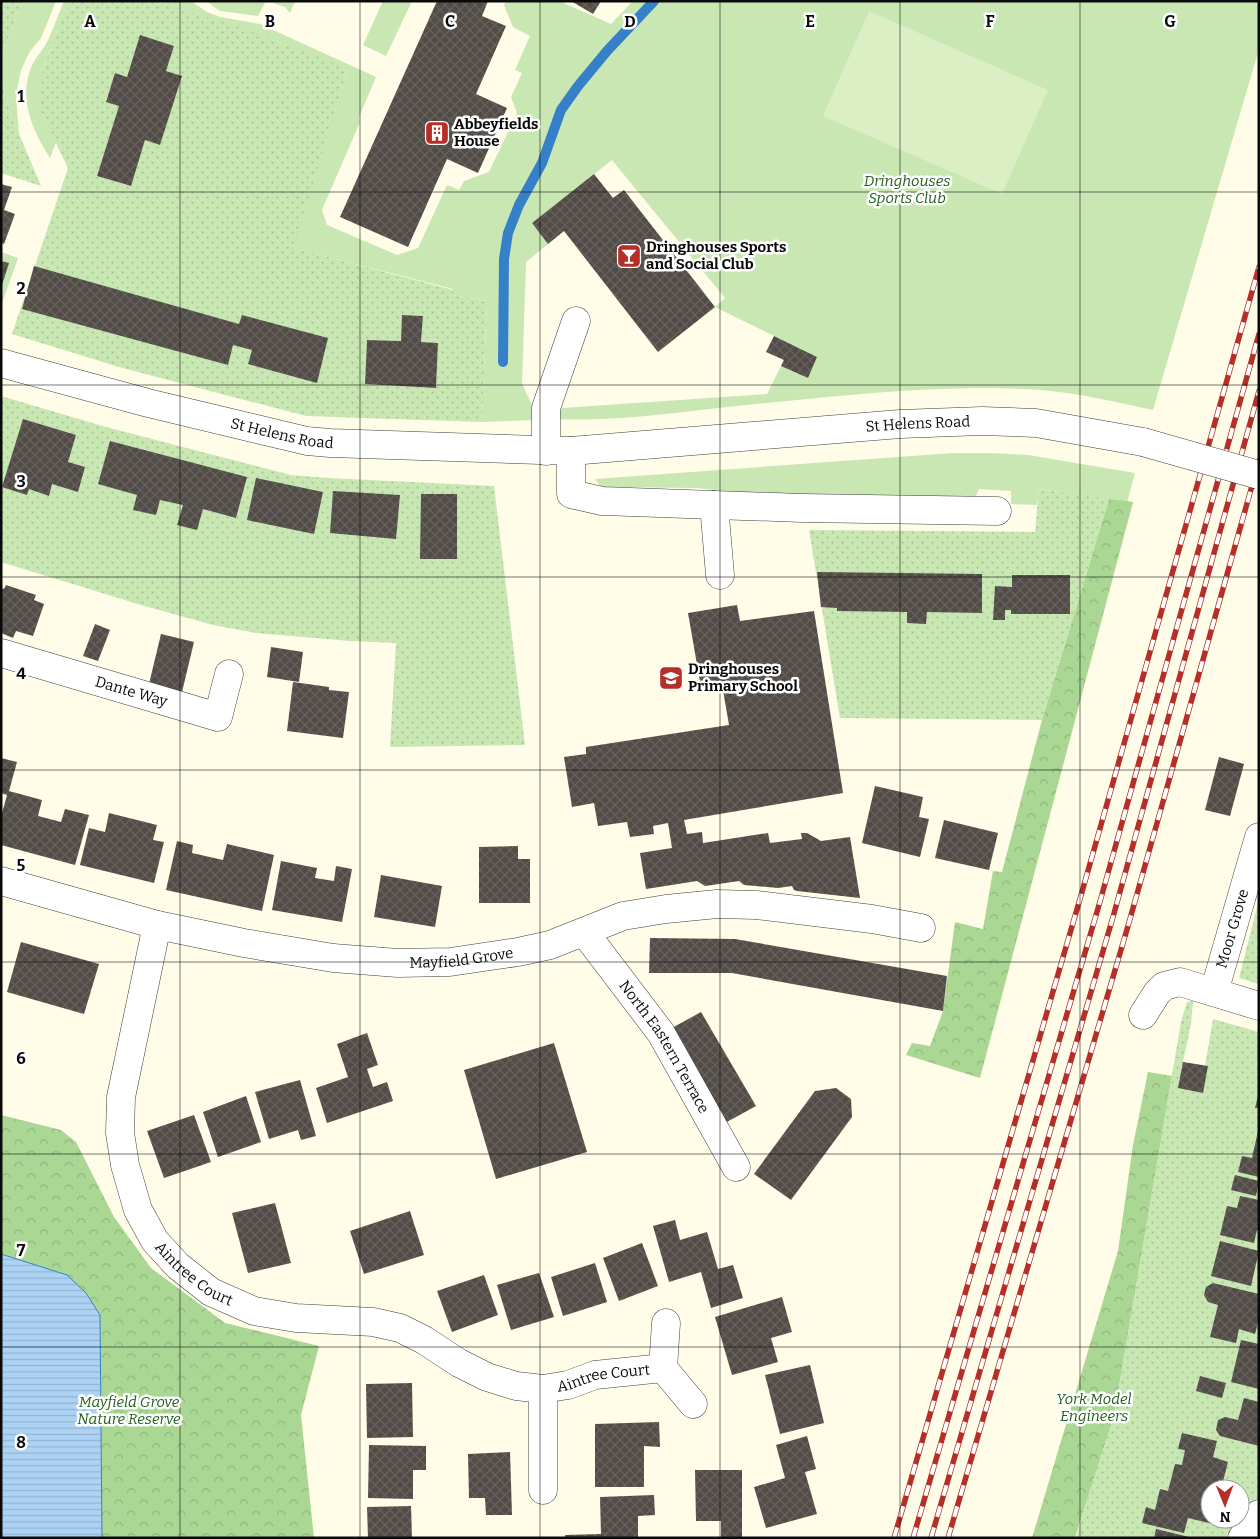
<svg xmlns="http://www.w3.org/2000/svg" width="1260" height="1539" viewBox="0 0 1260 1539" font-family="Bitter,serif">
	<style>
		.grass { fill: #c8e7b3 }
		.forest { fill: url(#forest-crowns) }
		.garden { fill: url(#garden-dots); fill-rule: evenodd }
		.pitch { fill: #dbeec4 }
		.water { fill: url(#water-rules); stroke: #3680c9 }
		.lines { fill: none; stroke-linecap: round; stroke-linejoin: round }
		.stream { stroke: #3680c9; stroke-width: 10 }
		.building { fill: url(#building-cross-hatch) }
		.minor-casing { stroke: #3d3d3d; stroke-width: 29 }
		.minor { stroke: #fff; stroke-width: 28 }
		.rail-casing { stroke: #b52e27; stroke-width: 5.5 }
		.rail { stroke: #fff; stroke-width: 4; stroke-dasharray: 11; stroke-linecap: butt }
		.minor-bridge-casing { stroke: #3d3d3d; stroke-width: 29; stroke-linecap: butt }
		.minor-bridge { stroke: #fff; stroke-width: 28 }
		.grid { fill: none; stroke: #0a0a0a; stroke-width: 1; stroke-opacity: 0.55 }
		.labels { text-anchor: middle; dominant-baseline: central; stroke-width: 5; stroke-linejoin: round; paint-order: stroke }
		.poi-label { font-size: 15px; font-weight: bold; fill: #0a0a0a; stroke: #fff; text-anchor: start }
		.park-label { font-size: 15px; font-style: italic; fill: #245e1d; stroke: #fff }
		.street-label { font-size: 15px; fill: #0a0a0a; stroke: #fff }
		.grid-label { font-size: 16px; text-anchor: middle; font-weight: bold; fill: #0a0a0a; stroke: #fff; stroke-width: 5; stroke-linejoin: round; paint-order: stroke }
	</style>
	<defs>
		<pattern id="forest-crowns" width="20" height="18" patternUnits="userSpaceOnUse" patternTransform="scale(1.25)"><rect width="20" height="18" fill="#aad793"/><path d="M2 6a3 3 0 1 1 6 0M12 15a3 3 0 1 1 6 0" fill="none" stroke="#91b77d"/></pattern>
		<pattern id="garden-dots" width="8" height="8" patternUnits="userSpaceOnUse" patternTransform="scale(1.25)"><rect width="8" height="8" fill="#c8e7b3"/><path d="M2 2h.1M6 6h.1" fill="none" stroke="#aac599" stroke-width="1.8" stroke-linecap="round"/></pattern>
		<pattern id="water-rules" width="6" height="5" patternUnits="userSpaceOnUse" patternTransform="scale(1.25)"><rect width="6" height="5" fill="#add3f4"/><path d="M0 2.5h6" fill="none" stroke="#94b4d0"/></pattern>
		<pattern id="building-cross-hatch" width="8" height="8" patternUnits="userSpaceOnUse" patternTransform="scale(1.25)"><rect width="8" height="8" fill="#524c47"/><path d="M0 0l8 8M0 8l8-8" fill="none" stroke="#66615d"/></pattern>
	</defs>
	<rect width="100%" height="100%" fill="#fffce7"/>
	<g class="grass">
		<path d="M23 1H56L41 38 30 51 21 70 16 96 19 134 11 115 1 75V55Z"/>
		<path d="M64 1H73L64 12 43 69 41 112 56 142 50 158C32 129 17 97 33 63 37 56 42 51 46 44 53 31 58 15 64 1Z"/>
		<path d="M154 1H191L207 12 220 17 260 24 376 77 359 117 360 122 322 210 327 225 397 255 418 248 447 185 459 190 464 181 489 172 517 113 511 97 522 73 515 70 530 36 513 27 504 5 506 1H559L611 24 633 1H1259V49L1153 410C1116 402 1079 393 1041 390 944 383 843 396 746 405 684 411 621 422 558 419V414L562 408 767 394 781 366 808 378 817 357 715 307 725 298 612 160 532 223 548 244 526 262 522 383 533 408 535 420 482 422 487 301 453 295V289L293 248 348 68Z"/>
		<path d="M206 1H266L258 16 220 11Z"/>
		<path d="M274 1H295L290 13 285 7 273 3Z"/>
		<path d="M383 1H412L386 56 363 45Z"/>
		<path d="M1 252 18 258 1 306Z"/>
		<path d="M953 453H990L1028 455 1135 473 1127 502 1039 489 1037 505 1011 504V491L979 489 975 498 751 494 697 488 606 487 600 486 595 479Z"/>
	</g>
	<g class="forest">
		<path d="M1109 499 1133 502 980 1078 906 1055 912 1043 930 1046 943 1011 955 922 983 929 993 871 1002 872 1042 720Z"/>
		<path d="M1148 1072 1172 1076 1114 1416 1075 1538H1032L1118 1251 1133 1145Z"/>
		<path d="M1 1115 61 1130 76 1142 114 1217 151 1268 225 1323 319 1346 301 1415 314 1538H102L100 1315 67 1275 1 1254Z"/>
	</g>
	<g class="garden">
		<path d="M1 1H23L1 55Z"/>
		<path d="M73 1H154L230 24 348 68 294 248 453 290V295L487 301 482 422 306 416 119 367 12 334 68 168 41 112 40 100 43 69 64 12ZM140 36 174 46 166 71 181 76 160 145 145 140 130 186 97 176 119 106 106 101 115 74 127 77ZM403 315 423 316 421 342 438 343 436 388 365 384 367 340 401 341Z"/>
		<path d="M1 75 11 115 41 186 1 173Z"/>
		<path d="M1 396 106 427 291 475 328 478 494 486 525 745 390 747 396 643 350 641 256 633 213 625 141 605 1 562Z"/>
		<path d="M1039 489 1109 499 1042 720 840 718 809 530 1035 532Z"/>
		<path d="M1259 899V984L1239 978Z"/>
		<path d="M1193 1001 1191 1024 1183 1062 1205 1066 1213 1019 1259 1032V1497L1246 1512 1230 1538H1076L1089 1493 1114 1416 1181 1022 1187 1002ZM1210 1489H1240V1519H1210Z"/>
	</g>
	<path class="pitch" d="M869 11 1048 90 1002 194 823 116Z"/>
	<path class="water" d="M1 1254 67 1275 86 1293 100 1315 102 1538H1Z"/>
	<g class="lines">
		<path class="stream" d="M503 362 504 259 508 233 519 205 542 163 561 110 578 86 607 51 654 1"/>
	</g>
	<g class="building">
		<path d="M437 1H488L482 16 506 26 476 94 507 108 478 173 447 159 408 247 340 217Z"/>
		<path d="M571 1H601L593 14Z"/>
		<path d="M140 35 174 46 166 71 182 76 160 145 145 140 131 186 97 176 119 106 106 102 115 73 127 77Z"/>
		<path d="M594 174 613 198 624 190 715 307 658 352 564 231 548 244 532 223Z"/>
		<path d="M1 184 12 187 4 210 15 214 4 244 1 243Z"/>
		<path d="M1 261 9 263 2 285H1Z"/>
		<path d="M34 266 239 324 242 315 328 338 317 383 248 364 252 350 233 345 228 365 22 309Z"/>
		<path d="M402 315 423 316 421 342 438 343 436 388 365 384 367 340 401 341Z"/>
		<path d="M774 336 817 357 808 378 781 366 784 360 766 352Z"/>
		<path d="M23 419 76 435 68 462 85 467 78 492 52 484 49 496 29 489 27 495 2 487Z"/>
		<path d="M110 441 247 477 236 518 203 509 197 530 177 525 183 505 160 500 156 515 133 510 137 495 98 484Z"/>
		<path d="M256 478 323 492 314 534 247 520Z"/>
		<path d="M333 491 400 495 396 539 330 533Z"/>
		<path d="M421 494H457V559H420Z"/>
		<path d="M817 572 982 574V613L927 612 926 624 907 623V612L837 611V608L821 607Z"/>
		<path d="M1012 575H1070V614H1011V610H1005V620H993L995 586 1012 587Z"/>
		<path d="M6 585 36 595 34 600 44 604 33 636 16 631 13 638 1 633V588L4 589Z"/>
		<path d="M737 605 740 621 814 611 843 793 684 820 687 834 702 832 703 843 768 833 770 843 802 839 801 833H807L821 841 850 837 860 898 797 891 794 890 792 886 778 888 744 885 739 881 705 886 697 881 646 889 640 853 672 848 668 823 653 826 654 834 630 837 627 822 598 826 594 803 572 807 564 757 586 754V747L729 725 723 690 702 693 688 613Z"/>
		<path d="M95 624 110 630 98 661 83 656Z"/>
		<path d="M161 634 194 642 182 692 149 684Z"/>
		<path d="M271 647 303 652 299 682 267 677Z"/>
		<path d="M293 682 329 687V690L349 692 343 738 287 731Z"/>
		<path d="M1219 757 1244 764 1230 816 1205 810Z"/>
		<path d="M1 758 17 762 9 791 42 800 38 816 61 822 65 809 89 815 75 865 1 845V817L7 795 1 793Z"/>
		<path d="M875 786 923 797 919 817 929 819 920 857 862 843Z"/>
		<path d="M109 813 157 825 153 840 164 842 154 883 80 865 89 828 105 832Z"/>
		<path d="M944 820 998 833 989 870 935 858Z"/>
		<path d="M177 841 193 845 192 853 223 860 227 844 274 855 262 911 166 890Z"/>
		<path d="M518 846V859H530V903H479V847Z"/>
		<path d="M281 861 317 868 315 878 334 881 336 866 352 869 342 922 272 910Z"/>
		<path d="M381 875 442 886 435 927 374 917Z"/>
		<path d="M650 938 735 939 947 976 943 1011 732 973H649Z"/>
		<path d="M21 942 99 964 84 1014 7 992Z"/>
		<path d="M701 1012 756 1106 725 1123 672 1028Z"/>
		<path d="M367 1033 378 1065 367 1069 373 1087 387 1082 393 1101 327 1123 316 1088 348 1077 337 1044Z"/>
		<path d="M554 1043 587 1152 496 1179 464 1070Z"/>
		<path d="M1183 1062 1208 1066 1203 1093 1178 1088Z"/>
		<path d="M300 1080 316 1136 301 1140 298 1130 269 1139 255 1092Z"/>
		<path d="M836 1088 851 1099 852 1117 791 1200 754 1174 815 1091Z"/>
		<path d="M246 1096 261 1142 218 1157 203 1112Z"/>
		<path d="M1258 1096H1259V1108H1255Z"/>
		<path d="M194 1115 211 1162 164 1178 147 1131Z"/>
		<path d="M1258 1131H1259V1177L1238 1172 1242 1156 1252 1158Z"/>
		<path d="M1235 1175 1259 1181 1256 1196 1231 1190Z"/>
		<path d="M1240 1196 1259 1200V1231L1257 1230 1254 1243 1220 1235 1227 1206 1237 1208Z"/>
		<path d="M275 1203 291 1263 248 1273 232 1213Z"/>
		<path d="M410 1211 424 1255 364 1274 350 1231Z"/>
		<path d="M675 1220 680 1240 707 1232 718 1269 733 1265 743 1298 711 1308 701 1272 669 1282 653 1226Z"/>
		<path d="M1220 1241 1259 1251 1251 1286 1211 1276Z"/>
		<path d="M642 1243 658 1286 619 1301 603 1258Z"/>
		<path d="M595 1263 607 1302 563 1316 551 1277Z"/>
		<path d="M539 1273 554 1317 511 1330 497 1285Z"/>
		<path d="M484 1275 498 1315 452 1332 437 1291Z"/>
		<path d="M1213 1283 1259 1294V1319L1255 1334 1239 1329 1236 1343 1210 1337 1218 1305 1208 1302 1204 1295 1206 1287Z"/>
		<path d="M782 1297 792 1332 771 1338 778 1362 732 1375 715 1317Z"/>
		<path d="M1241 1340 1259 1344V1389L1231 1382Z"/>
		<path d="M810 1365 824 1423 780 1434 765 1375Z"/>
		<path d="M1200 1376 1226 1383 1222 1398 1196 1391Z"/>
		<path d="M412 1383 413 1437 367 1438 366 1384Z"/>
		<path d="M1244 1398 1259 1402V1446L1220 1436 1216 1430 1218 1420 1225 1417 1238 1420Z"/>
		<path d="M659 1422 660 1447 644 1446V1487H595V1424Z"/>
		<path d="M1182 1433 1217 1441 1213 1457 1228 1462 1221 1489H1210V1519H1214L1213 1524 1188 1518 1184 1533 1142 1523 1146 1507 1155 1510 1160 1489 1168 1491 1175 1464 1182 1465 1185 1450 1178 1449Z"/>
		<path d="M807 1436 816 1469 805 1472 817 1514 766 1528 754 1487 785 1478 776 1445Z"/>
		<path d="M369 1445 426 1446V1470H413V1499L368 1498Z"/>
		<path d="M510 1452 512 1515H486L485 1498H469L468 1454Z"/>
		<path d="M695 1470H742V1537L721 1538V1521H696Z"/>
		<path d="M654 1495 655 1515 638 1516V1538H565V1535L601 1534 600 1497Z"/>
		<path d="M411 1506 412 1538H368L367 1507Z"/>
		<path d="M1156 1529 1189 1537V1538H1154Z"/>
	</g>
	<g class="lines">
		<defs>
			<g id="minor">
				<path id="s1" d="M1 363 148 403 307 441 330 443 571 451 900 424 982 421 1036 423 1143 442"/>
				<path d="M546 451V408L576 321"/>
				<path d="M571 451V494L602 501 802 508 997 511"/>
				<path d="M714 505 720 575"/>
				<path id="s2" d="M1 653 218 717 229 674"/>
				<path id="s3" d="M1 881 157 925 244 943 333 958 398 963 450 962 518 952 550 945 623 916 666 909 717 904 756 905 872 919 921 928"/>
				<path id="s4" d="M157 925 121 1097 120 1133 125 1165 138 1210 155 1241 178 1266 211 1292 254 1311 296 1318 373 1322 400 1328 424 1340 459 1363 487 1377 516 1386 543 1389 568 1385 595 1375 663 1368"/>
				<path id="s5" d="M585 933 661 1033 736 1167"/>
				<path id="s6" d="M1214 992 1259 837"/>
				<path d="M1143 1015 1157 993 1164 986 1180 982 1259 1006"/>
				<path d="M666 1323 663 1368 693 1404"/>
				<path d="M543 1389V1490"/>
				<path d="M1242 1538 1259 1514"/>
			</g>
		</defs>
		<use href="#minor" class="minor-casing"/>
		<use href="#minor" class="minor"/>
		<defs>
			<g id="rail">
				<path d="M894 1538 1082 892 1259 267"/>
				<path d="M913 1538 1099 905 1259 334"/>
				<path d="M931 1538 1113 917 1259 391"/>
				<path d="M948 1538 1128 926 1259 461"/>
			</g>
		</defs>
		<use href="#rail" class="rail-casing"/>
		<use href="#rail" class="rail"/>
		<defs>
			<path id="minor-bridge" d="M1143 442 1259 475"/>
		</defs>
		<use href="#minor-bridge" class="minor-bridge-casing"/>
		<use href="#minor-bridge" class="minor-bridge"/>
	</g>
	<path class="grid" d="M180 1V1538M360 1V1538M540 1V1538M720 1V1538M900 1V1538M1080 1V1538M1 192H1259M1 385H1259M1 577H1259M1 770H1259M1 962H1259M1 1154H1259M1 1347H1259"/>
	<defs>
		<symbol id="building-square" viewBox="-11 -11 22 22"><rect x="-9" y="-9" width="18" height="18" rx="4" fill="#b52e27" stroke="#fff"/><path d="M-4-6H4V6H1V3H-1V6H-4ZM-2.5-4.3h1.7v1.8h-1.7ZM.8-4.3h1.7v1.8H.8ZM-2.5-1h1.7V.8h-1.7ZM.8-1h1.7V.8H.8Z" fill="#fff"/></symbol>
		<symbol id="bar-square" viewBox="-11 -11 22 22"><rect x="-9" y="-9" width="18" height="18" rx="4" fill="#b52e27" stroke="#fff"/><path d="M-6-5H6L.8 .8V4.5H3.5V6h-7V4.5H-.8V.8Z" fill="#fff"/></symbol>
		<symbol id="school-square" viewBox="-11 -11 22 22"><rect x="-9" y="-9" width="18" height="18" rx="4" fill="#b52e27" stroke="#fff"/><path d="M0-5L7-2L0 1L-7-2ZM-4 1L0 2.5L4 1V4Q0 6-4 4Z" fill="#fff"/></symbol>
	</defs>
	<g fill-rule="evenodd">
		<use href="#building-square" x="423" y="119" width="28" height="28"/>
		<use href="#bar-square" x="615" y="242" width="28" height="28"/>
		<use href="#school-square" x="657" y="664" width="28" height="28"/>
	</g>
	<g class="labels">
		<g class="poi-label">
			<text x="454" y="124">Abbeyfields<tspan x="454" dy="17">House</tspan></text>
			<text x="646" y="247">Dringhouses Sports<tspan x="646" dy="17">and Social Club</tspan></text>
			<text x="688" y="669">Dringhouses<tspan x="688" dy="17">Primary School</tspan></text>
		</g>
		<g class="park-label">
			<text x="907" y="181">Dringhouses<tspan x="907" dy="17">Sports Club</tspan></text>
			<text x="1094" y="1399">York Model<tspan x="1094" dy="17">Engineers</tspan></text>
			<text x="129" y="1402">Mayfield Grove<tspan x="129" dy="17">Nature Reserve</tspan></text>
		</g>
		<g class="street-label">
			<text stroke="none"><textPath href="#s1" startOffset="928">St Helens Road</textPath></text>
			<text stroke="none"><textPath href="#s1" startOffset="290">St Helens Road</textPath></text>
			<text stroke="none"><textPath href="#s2" startOffset="136">Dante Way</textPath></text>
			<text stroke="none"><textPath href="#s6" startOffset="66">Moor Grove</textPath></text>
			<text stroke="none"><textPath href="#s3" startOffset="470">Mayfield Grove</textPath></text>
			<text stroke="none"><textPath href="#s5" startOffset="139">North Eastern Terrace</textPath></text>
			<text stroke="none"><textPath href="#s4" startOffset="378">Aintree Court</textPath></text>
			<text stroke="none"><textPath href="#s4" startOffset="816">Aintree Court</textPath></text>
		</g>
	</g>
	<g class="grid-label">
		<text x="90" y="27">A</text>
		<text x="270" y="27">B</text>
		<text x="450" y="27">C</text>
		<text x="630" y="27">D</text>
		<text x="810" y="27">E</text>
		<text x="990" y="27">F</text>
		<text x="1170" y="27">G</text>
		<text x="21" y="102">1</text>
		<text x="21" y="294">2</text>
		<text x="21" y="487">3</text>
		<text x="21" y="679">4</text>
		<text x="21" y="871">5</text>
		<text x="21" y="1064">6</text>
		<text x="21" y="1256">7</text>
		<text x="21" y="1448">8</text>
	</g>
	<rect width="1260" height="1539" fill="none" stroke="#0a0a0a" stroke-width="5"/>
	<g transform="translate(1225 1504) rotate(179)"><circle r="24" fill="#ffffff" stroke="#9d9d9d"/>
	<path d="M0-4L9 19L0 12L-9 19Z" fill="#b52e27"/>
	<text y="-8" font-size="14" font-weight="bold" text-anchor="middle" fill="#0a0a0a">N</text>
	</g>
</svg>
